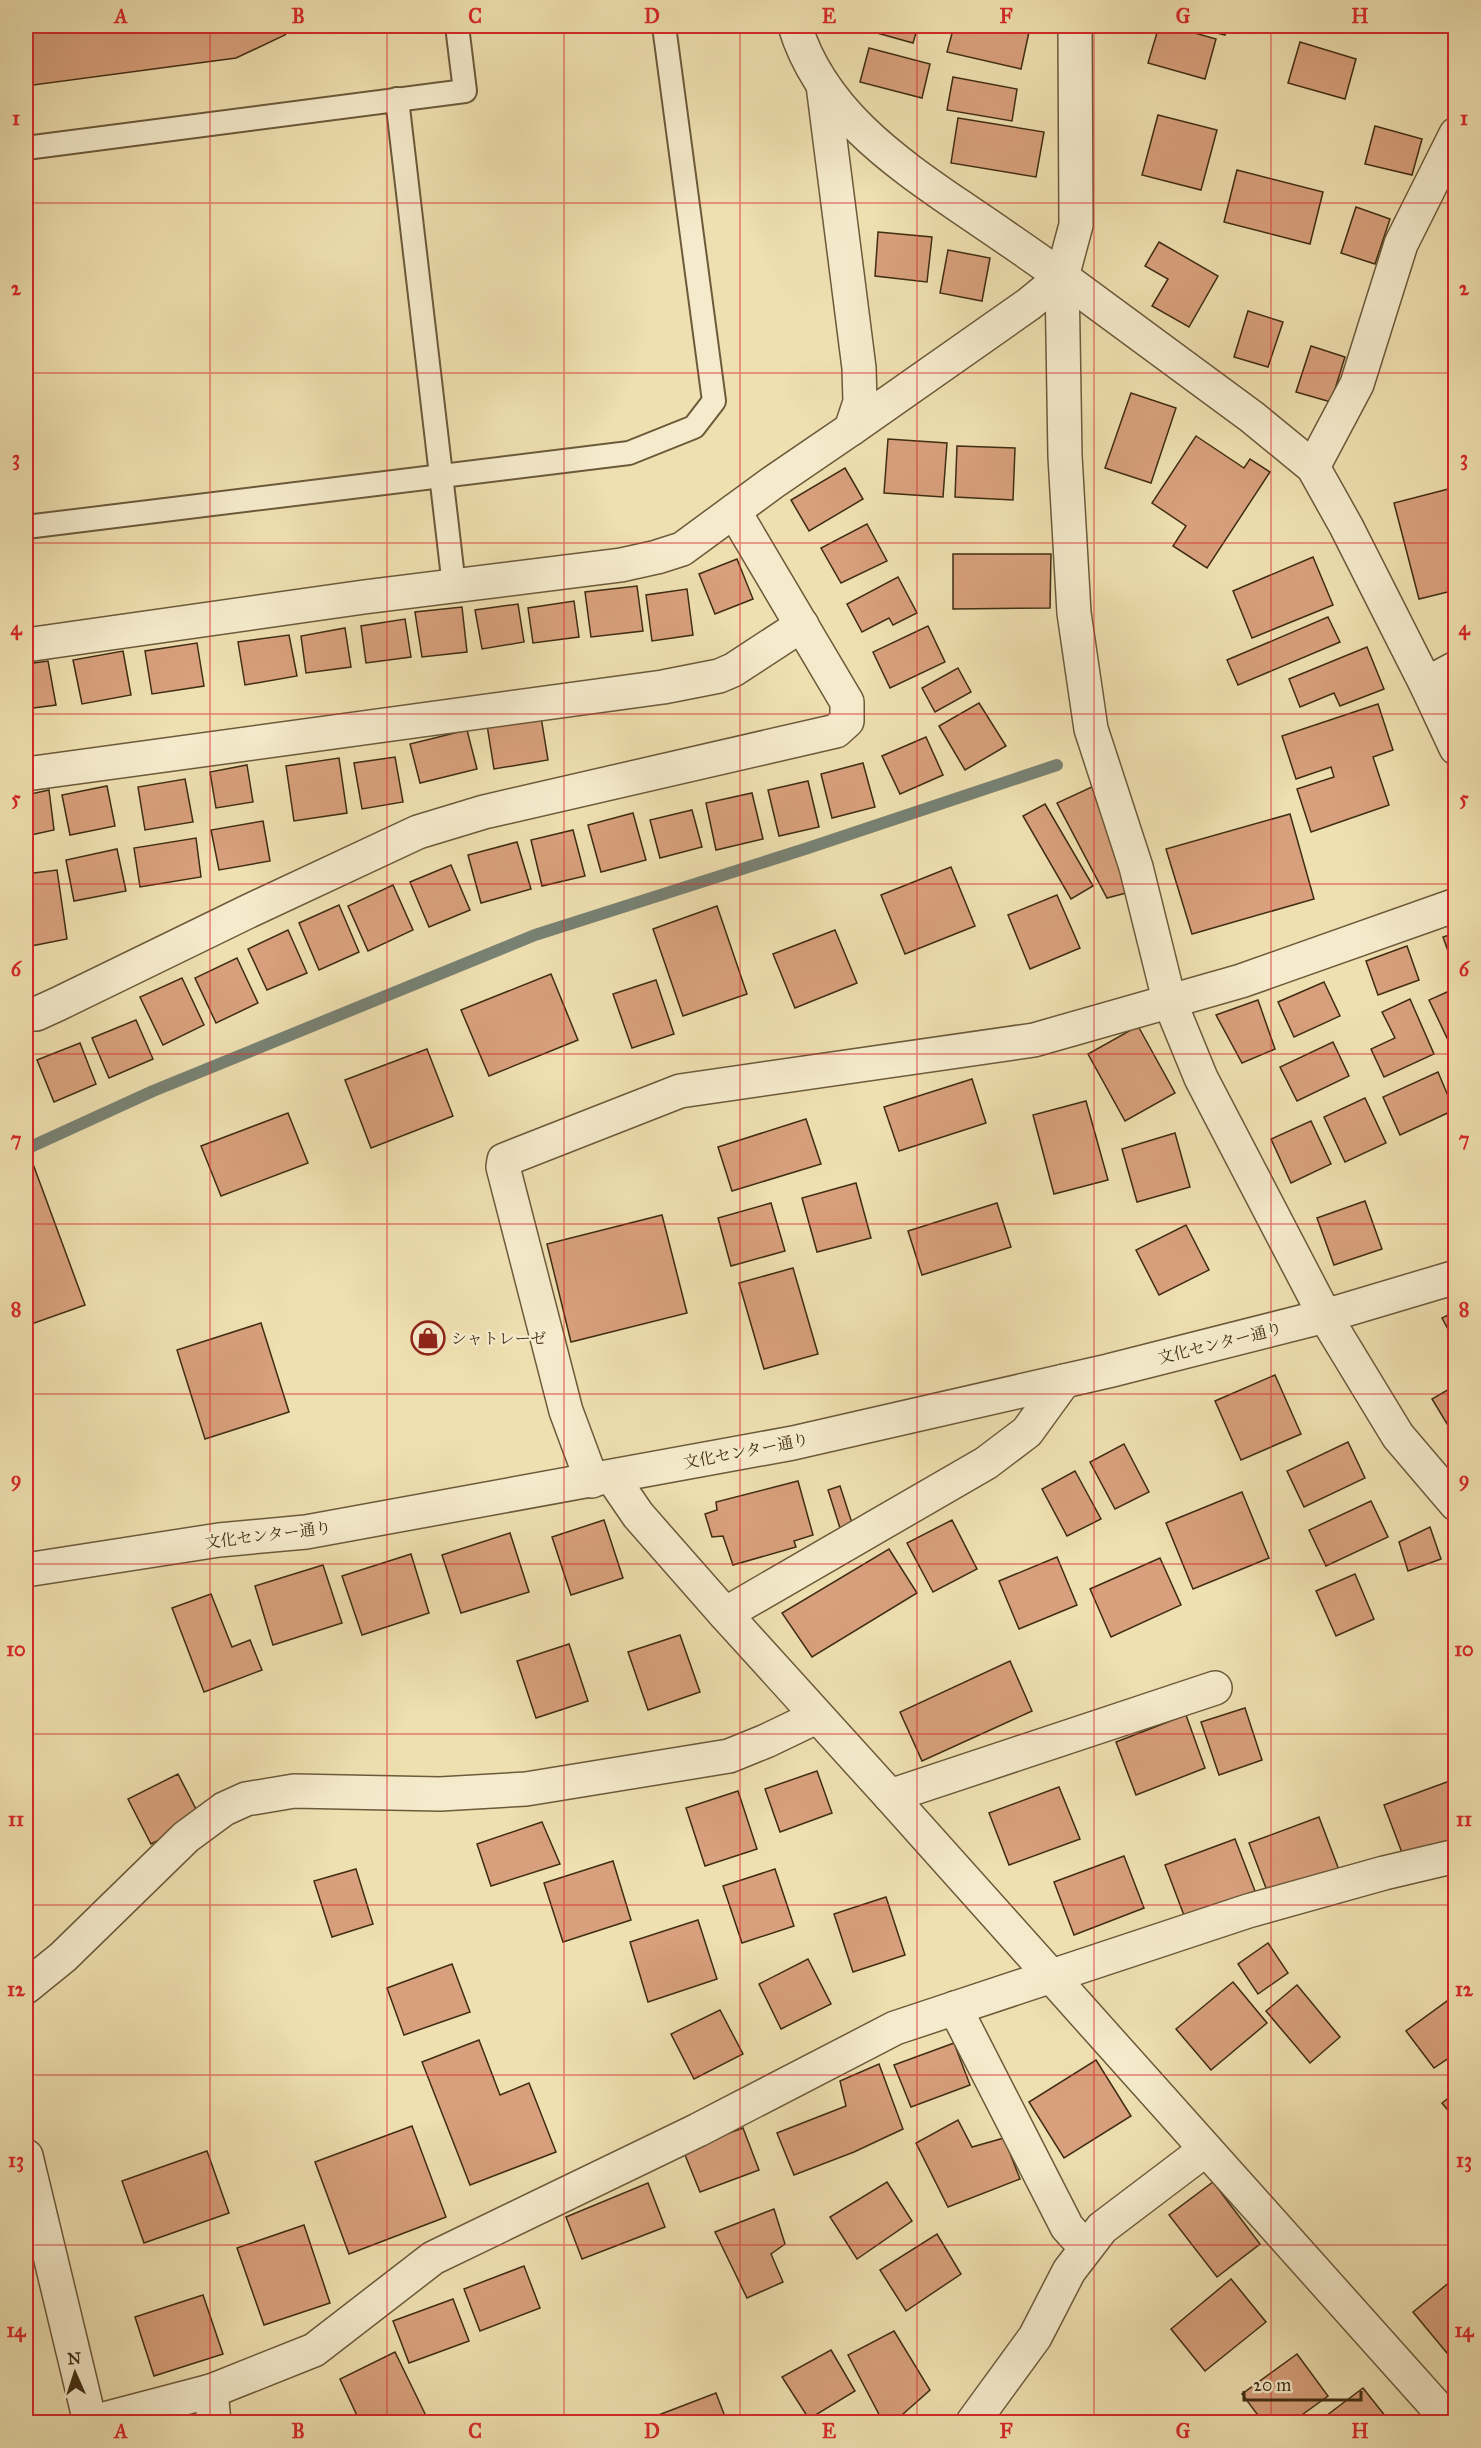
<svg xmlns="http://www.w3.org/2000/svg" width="1481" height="2448" viewBox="0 0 1481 2448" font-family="'IM FELL Great Primer','Noto Serif JP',serif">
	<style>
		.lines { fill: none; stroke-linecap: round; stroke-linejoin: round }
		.stream { stroke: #788274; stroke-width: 12 }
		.building { fill: #d8a07c; stroke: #402d13; stroke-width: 1.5 }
		.service-casing { stroke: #6c5a3a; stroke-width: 26 }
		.minor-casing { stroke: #6c5a3a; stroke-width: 36 }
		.tertiary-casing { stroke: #6c5a3a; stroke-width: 36 }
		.service { stroke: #f5ebcc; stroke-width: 22 }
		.minor { stroke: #f5ebcc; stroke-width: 33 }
		.tertiary { stroke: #f5ebcc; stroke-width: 33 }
		.grid { fill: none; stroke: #d62828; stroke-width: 1.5; stroke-opacity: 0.55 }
		.labels { text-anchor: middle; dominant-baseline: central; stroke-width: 4.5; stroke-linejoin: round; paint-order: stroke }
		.poi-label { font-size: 16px; fill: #402d13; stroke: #f5ebcc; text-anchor: start }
		.street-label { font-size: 16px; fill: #402d13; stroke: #f5ebcc }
		.neatline { fill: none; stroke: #d62828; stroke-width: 2 }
		.grid-label { font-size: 20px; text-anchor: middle; font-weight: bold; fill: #d62828 }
	</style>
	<rect width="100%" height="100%" fill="#efe0b1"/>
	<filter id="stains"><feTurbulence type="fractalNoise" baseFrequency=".00333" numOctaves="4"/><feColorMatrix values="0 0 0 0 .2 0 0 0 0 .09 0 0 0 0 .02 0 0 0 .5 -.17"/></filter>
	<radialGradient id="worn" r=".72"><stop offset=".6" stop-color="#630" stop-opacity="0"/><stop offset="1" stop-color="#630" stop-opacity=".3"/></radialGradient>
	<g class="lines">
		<path class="stream" d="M26 1149 153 1091 535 935 808 848 1057 765"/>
	</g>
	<g class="building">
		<path d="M26 26H292L285 35 236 58 26 86Z"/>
		<path d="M852 26H918L913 43Z"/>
		<path d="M954 26H1000L1029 32 1021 69 947 52Z"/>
		<path d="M1159 26H1170L1216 39 1205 79 1148 63Z"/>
		<path d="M1189 26H1227L1225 35Z"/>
		<path d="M1300 42 1356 59 1345 99 1288 83Z"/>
		<path d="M869 48 930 64 922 98 860 82Z"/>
		<path d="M953 77 1017 89 1012 121 947 110Z"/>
		<path d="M1158 115 1217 130 1201 190 1142 175Z"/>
		<path d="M958 118 1044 132 1036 177 951 163Z"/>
		<path d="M1375 126 1422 139 1412 175 1365 164Z"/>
		<path d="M1237 170 1323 192 1310 244 1224 222Z"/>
		<path d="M1356 207 1390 219 1375 264 1341 253Z"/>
		<path d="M878 232 932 237 927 282 875 276Z"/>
		<path d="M1159 242 1218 276 1189 327 1152 306 1168 279 1145 266Z"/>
		<path d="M948 250 990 258 982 301 940 293Z"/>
		<path d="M1248 311 1283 322 1268 367 1234 357Z"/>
		<path d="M1311 346 1345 357 1331 402 1296 392Z"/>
		<path d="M1131 393 1176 408 1151 483 1105 468Z"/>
		<path d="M1196 436 1244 468 1250 459 1270 472 1207 568 1173 546 1186 526 1152 503Z"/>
		<path d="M888 439 947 443 943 497 884 493Z"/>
		<path d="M957 446 1015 448 1013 500 955 497Z"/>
		<path d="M845 468 863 499 809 531 791 500Z"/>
		<path d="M1456 487V590L1419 599 1394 503Z"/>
		<path d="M867 524 887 561 841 583 821 548Z"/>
		<path d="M953 554H1051L1050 608 953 609Z"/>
		<path d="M1313 557 1333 605 1252 638 1233 591Z"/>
		<path d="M737 559 753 599 715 614 699 574Z"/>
		<path d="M898 577 917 613 893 625 889 618 862 632 847 604Z"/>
		<path d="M637 586 643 631 591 637 585 592Z"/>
		<path d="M687 589 693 635 652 641 646 595Z"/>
		<path d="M574 601 579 637 533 643 528 608Z"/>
		<path d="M518 604 524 642 482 649 475 610Z"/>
		<path d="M462 607 467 652 422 657 415 612Z"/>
		<path d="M1328 617 1340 642 1238 685 1227 660Z"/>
		<path d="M405 619 411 657 366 663 361 626Z"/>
		<path d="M928 626 945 662 890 688 873 652Z"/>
		<path d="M345 628 351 667 306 673 301 636Z"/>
		<path d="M289 635 297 676 245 685 238 642Z"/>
		<path d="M197 643 204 686 152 694 145 651Z"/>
		<path d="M1367 647 1384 689 1340 706 1334 693 1300 707 1289 679Z"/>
		<path d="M123 651 131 695 82 704 73 660Z"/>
		<path d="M48 661 56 705 26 709V664Z"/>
		<path d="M958 668 971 692 935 712 922 688Z"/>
		<path d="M979 703 1006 746 965 770 939 726Z"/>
		<path d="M1378 704 1393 750 1373 757 1389 805 1311 832 1297 789 1334 777 1331 767 1296 779 1282 736Z"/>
		<path d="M541 717 548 760 494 769 487 725Z"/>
		<path d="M467 730 477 769 420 783 410 744Z"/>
		<path d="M926 737 943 775 900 794 882 756Z"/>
		<path d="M395 757 403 802 362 809 354 763Z"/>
		<path d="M339 758 347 813 294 821 286 766Z"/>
		<path d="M863 763 875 807 832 818 821 774Z"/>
		<path d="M247 765 253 802 216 808 210 772Z"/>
		<path d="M185 779 193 822 145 830 138 787Z"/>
		<path d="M808 781 819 827 779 836 768 790Z"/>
		<path d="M1096 785 1130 892 1107 898 1057 803Z"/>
		<path d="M107 786 115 826 70 835 62 795Z"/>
		<path d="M49 790 54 830 26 836V795Z"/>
		<path d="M752 793 763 839 716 850 706 803Z"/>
		<path d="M1045 804 1093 886 1071 899 1023 816Z"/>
		<path d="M692 810 702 847 660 858 650 820Z"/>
		<path d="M633 813 646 860 601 872 588 825Z"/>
		<path d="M1290 814 1314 899 1192 934 1166 849Z"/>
		<path d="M263 821 270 861 219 870 211 830Z"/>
		<path d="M573 830 585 876 542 886 531 840Z"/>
		<path d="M196 838 201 877 140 887 134 848Z"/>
		<path d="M517 842 531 889 481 903 468 855Z"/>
		<path d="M117 849 126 891 74 901 66 860Z"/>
		<path d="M451 865 470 910 429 927 410 882Z"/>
		<path d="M951 867 975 926 905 954 881 895Z"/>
		<path d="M57 870 67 939 26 947V874Z"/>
		<path d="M393 885 413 930 368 951 348 906Z"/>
		<path d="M1057 895 1080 948 1030 969 1008 915Z"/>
		<path d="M339 905 359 952 319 970 299 923Z"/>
		<path d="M717 906 747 994 683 1016 653 929Z"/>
		<path d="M288 930 307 973 267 990 248 949Z"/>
		<path d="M835 930 857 983 795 1008 773 954Z"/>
		<path d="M1456 933V967L1454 968 1443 937Z"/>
		<path d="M1407 946 1419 980 1378 995 1366 961Z"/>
		<path d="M237 958 258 1003 216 1023 195 978Z"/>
		<path d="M551 974 578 1040 489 1076 461 1010Z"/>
		<path d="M182 978 204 1025 163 1045 140 997Z"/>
		<path d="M656 980 674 1034 632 1048 613 994Z"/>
		<path d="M1324 982 1340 1016 1294 1037 1278 1002Z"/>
		<path d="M1456 988V1037L1448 1040 1429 1000Z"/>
		<path d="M1410 999 1434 1054 1384 1077 1371 1049 1395 1038 1382 1012Z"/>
		<path d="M1258 1000 1275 1049 1242 1063 1216 1015Z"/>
		<path d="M136 1020 153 1059 109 1078 92 1038Z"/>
		<path d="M1138 1026 1175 1093 1125 1121 1088 1054Z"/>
		<path d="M1333 1042 1349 1076 1297 1101 1280 1067Z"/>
		<path d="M80 1043 96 1084 54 1102 37 1060Z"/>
		<path d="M427 1049 453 1116 371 1148 345 1080Z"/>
		<path d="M1438 1072 1454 1110 1400 1135 1383 1097Z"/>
		<path d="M972 1079 986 1123 899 1151 884 1107Z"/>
		<path d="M1365 1098 1386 1143 1345 1162 1324 1117Z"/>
		<path d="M1086 1101 1108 1180 1054 1194 1033 1115Z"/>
		<path d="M288 1113 308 1163 221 1196 201 1146Z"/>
		<path d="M806 1119 821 1164 732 1191 718 1147Z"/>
		<path d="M1311 1121 1331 1164 1291 1183 1271 1139Z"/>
		<path d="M1175 1133 1190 1187 1137 1202 1122 1149Z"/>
		<path d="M33 1164 85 1305 26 1326V1167Z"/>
		<path d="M856 1183 871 1238 817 1252 802 1198Z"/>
		<path d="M1365 1201 1382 1249 1334 1265 1317 1218Z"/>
		<path d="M771 1203 785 1251 731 1266 718 1218Z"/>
		<path d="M997 1203 1011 1247 922 1275 908 1231Z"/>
		<path d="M662 1215 687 1313 571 1342 547 1244Z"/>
		<path d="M1186 1225 1209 1270 1159 1295 1136 1250Z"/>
		<path d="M793 1268 818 1354 764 1369 739 1283Z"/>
		<path d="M1456 1311V1344L1442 1318Z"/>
		<path d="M261 1323 289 1412 205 1439 177 1350Z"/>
		<path d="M1275 1375 1301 1434 1241 1460 1215 1401Z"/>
		<path d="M1456 1385V1430L1452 1432 1432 1399Z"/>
		<path d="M1348 1442 1365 1478 1304 1507 1287 1471Z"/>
		<path d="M1124 1444 1149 1492 1115 1509 1090 1462Z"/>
		<path d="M1075 1471 1101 1519 1067 1536 1042 1489Z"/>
		<path d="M798 1481 813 1535 794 1541 796 1547 733 1565 723 1536 712 1537 705 1514 717 1510 716 1502Z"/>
		<path d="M840 1486 852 1523 840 1528 828 1490Z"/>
		<path d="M1242 1492 1269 1558 1193 1589 1166 1523Z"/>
		<path d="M1371 1501 1388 1537 1326 1566 1309 1530Z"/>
		<path d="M604 1520 623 1578 571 1595 552 1537Z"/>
		<path d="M952 1520 977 1569 933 1592 907 1543Z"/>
		<path d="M1430 1527 1441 1559 1408 1571 1399 1542Z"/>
		<path d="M510 1533 529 1592 461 1613 442 1555Z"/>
		<path d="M889 1549 917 1593 812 1657 782 1613Z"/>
		<path d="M411 1554 429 1613 362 1635 342 1576Z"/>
		<path d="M1057 1557 1077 1605 1019 1629 999 1581Z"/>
		<path d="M1160 1558 1181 1605 1111 1637 1090 1589Z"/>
		<path d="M323 1565 342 1623 273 1645 255 1586Z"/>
		<path d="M1355 1574 1374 1619 1336 1636 1316 1591Z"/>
		<path d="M211 1594 232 1647 250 1640 262 1670 204 1692 172 1608Z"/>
		<path d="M680 1635 700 1692 648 1710 628 1652Z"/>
		<path d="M569 1644 588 1701 536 1718 517 1661Z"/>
		<path d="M1010 1661 1032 1711 922 1761 900 1712Z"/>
		<path d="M1245 1708 1262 1760 1219 1775 1201 1722Z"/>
		<path d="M1186 1715 1205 1768 1136 1795 1116 1742Z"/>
		<path d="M817 1771 832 1813 780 1832 765 1789Z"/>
		<path d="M178 1774 201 1819 151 1844 128 1799Z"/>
		<path d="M1455 1779 1456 1839 1404 1858 1384 1805Z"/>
		<path d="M1059 1787 1080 1839 1009 1865 989 1813Z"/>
		<path d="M738 1791 757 1849 705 1866 686 1808Z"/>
		<path d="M1319 1817 1339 1870 1269 1896 1249 1843Z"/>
		<path d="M542 1822 560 1864 491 1886 477 1844Z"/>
		<path d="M1235 1839 1255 1891 1185 1918 1165 1865Z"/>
		<path d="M1124 1856 1144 1908 1074 1935 1054 1882Z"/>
		<path d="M613 1861 631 1920 563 1942 544 1883Z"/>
		<path d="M356 1869 373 1924 332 1937 314 1881Z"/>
		<path d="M775 1869 794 1926 742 1943 723 1886Z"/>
		<path d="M886 1897 905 1955 853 1972 834 1914Z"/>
		<path d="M698 1920 717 1979 648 2002 630 1942Z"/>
		<path d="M1268 1943 1288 1973 1258 1994 1238 1964Z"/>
		<path d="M808 1959 831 2004 781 2029 759 1984Z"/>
		<path d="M452 1964 470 2012 404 2035 387 1988Z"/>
		<path d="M1233 1982 1267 2023 1211 2070 1176 2029Z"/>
		<path d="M1297 1985 1340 2037 1310 2063 1266 2011Z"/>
		<path d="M1454 1996 1456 2053 1434 2068 1406 2031Z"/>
		<path d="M720 2010 743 2054 694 2079 671 2034Z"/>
		<path d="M479 2040 500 2095 529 2083 556 2152 470 2185 422 2062Z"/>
		<path d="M954 2043 970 2085 911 2107 894 2065Z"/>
		<path d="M1096 2060 1131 2116 1064 2158 1029 2102Z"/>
		<path d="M879 2064 903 2129 854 2152 794 2175 777 2133 846 2106 840 2081Z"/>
		<path d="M1456 2092V2120L1442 2103Z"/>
		<path d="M958 2120 972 2147 1004 2138 1020 2179 948 2207 916 2143Z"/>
		<path d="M412 2126 446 2217 349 2254 315 2162Z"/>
		<path d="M743 2128 759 2170 700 2192 683 2150Z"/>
		<path d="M207 2151 229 2213 144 2243 122 2181Z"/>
		<path d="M887 2182 912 2221 857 2259 830 2217Z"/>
		<path d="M1213 2182 1260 2244 1217 2277 1169 2215Z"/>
		<path d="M648 2183 665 2227 582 2259 566 2217Z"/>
		<path d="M774 2209 785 2244 771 2254 783 2282 747 2298 715 2232Z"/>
		<path d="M304 2225 330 2303 264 2325 237 2248Z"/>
		<path d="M937 2234 961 2274 906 2311 880 2270Z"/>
		<path d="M524 2266 540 2308 480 2331 464 2289Z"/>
		<path d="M1456 2277V2364L1413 2312Z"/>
		<path d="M1231 2279 1266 2322 1205 2371 1171 2329Z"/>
		<path d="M203 2295 223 2354 154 2376 135 2317Z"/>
		<path d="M453 2299 469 2341 409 2363 393 2321Z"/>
		<path d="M894 2331 930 2390 894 2422H883L848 2355Z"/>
		<path d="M831 2350 855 2391 809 2419 782 2377Z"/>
		<path d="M395 2352 429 2422H360L340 2379Z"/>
		<path d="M1297 2354 1328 2396 1292 2422H1263L1242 2394Z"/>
		<path d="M1363 2388 1390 2422H1318Z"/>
		<path d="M716 2393 727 2422H659L656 2416Z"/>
	</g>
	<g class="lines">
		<defs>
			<g id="service">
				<path d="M397 99 454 586"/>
				<path d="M26 148 465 91 457 26"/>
				<path d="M26 527 629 453 694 427 714 401 664 26"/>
			</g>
			<g id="minor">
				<path d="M1062 277 1065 456 1074 613 1091 729 1136 867 1169 1000 1201 1078 1325 1316 1398 1436 1456 1504"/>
				<path d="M1062 277 1252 417 1313 467 1346 526 1426 684 1456 748"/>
				<path d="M851 429 1029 304 1062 277"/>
				<path d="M1313 467 1357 384 1401 244 1456 134"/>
				<path d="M26 645 364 597 621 565 657 557 682 549 772 483 851 429 860 402 859 368 823 85"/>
				<path d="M1426 684 1456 668"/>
				<path d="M26 774 663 687 719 676 733 670 802 625"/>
				<path d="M26 1012 36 1014 58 1004 249 911 418 832 484 812 836 731 847 721V702L734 511"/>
				<path d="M612 1477 638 1515 725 1614 890 1796 1450 2422"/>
				<path d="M592 1481 566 1411 503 1167 504 1160 680 1091 1034 1040 1241 981 1456 905"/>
				<path d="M725 1614 986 1463 1027 1432 1064 1381"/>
				<path d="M890 1796 1215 1688"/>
				<path d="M26 1987 63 1957 186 1837 224 1809 246 1799 294 1791 440 1794 526 1789 729 1756 766 1741 816 1717"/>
				<path d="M955 2008 1067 2227 1086 2248"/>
				<path d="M26 2156 90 2422"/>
				<path d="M211 2391 214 2422"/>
				<path d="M93 2422 211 2391 314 2350 433 2258 698 2130 895 2028 1248 1911 1384 1873 1456 1856"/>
				<path d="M973 2422 1035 2337 1069 2271 1102 2228 1205 2150"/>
			</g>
			<g id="tertiary">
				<path d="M795 26C820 109 892 160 961 207 995 230 1029 253 1062 277L1076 225 1075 26"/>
				<path d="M26 1570 219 1540 306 1532 793 1443 1108 1371 1325 1316 1456 1277"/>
			</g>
		</defs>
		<use href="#service" class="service-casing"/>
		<use href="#minor" class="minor-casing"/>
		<use href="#tertiary" class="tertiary-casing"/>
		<use href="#service" class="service"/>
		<use href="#minor" class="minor"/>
		<use href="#tertiary" class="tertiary"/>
	</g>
	<path class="grid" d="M210 26V2422M387 26V2422M564 26V2422M740 26V2422M917 26V2422M1094 26V2422M1271 26V2422M26 203H1456M26 373H1456M26 543H1456M26 714H1456M26 884H1456M26 1054H1456M26 1224H1456M26 1394H1456M26 1564H1456M26 1734H1456M26 1905H1456M26 2075H1456M26 2245H1456"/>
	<defs>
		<symbol id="shop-ring" viewBox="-11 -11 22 22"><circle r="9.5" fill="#f5ebcc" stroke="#8f2418" stroke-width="1.5"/><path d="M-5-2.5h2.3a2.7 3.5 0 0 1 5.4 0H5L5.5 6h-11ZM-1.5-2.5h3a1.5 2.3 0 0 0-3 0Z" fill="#8f2418"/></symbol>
	</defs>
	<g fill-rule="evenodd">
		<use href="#shop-ring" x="409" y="1319" width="38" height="38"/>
	</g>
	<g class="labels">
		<g class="poi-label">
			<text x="451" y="1338">シャトレーゼ</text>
		</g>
		<g class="street-label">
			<text transform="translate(1220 1343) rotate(-14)">文化センター通り</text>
			<text transform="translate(746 1451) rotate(-11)">文化センター通り</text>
			<text transform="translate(268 1535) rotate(-7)">文化センター通り</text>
		</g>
	</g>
	<rect width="1481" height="2448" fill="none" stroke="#efe0b1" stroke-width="66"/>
	<g transform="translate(75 2373) rotate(357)" stroke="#f5ebcc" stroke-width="4.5" paint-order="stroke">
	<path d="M0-4.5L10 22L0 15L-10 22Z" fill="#402d13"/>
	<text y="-9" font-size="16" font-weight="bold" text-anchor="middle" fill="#402d13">N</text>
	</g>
	<path d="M1244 2391v9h117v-9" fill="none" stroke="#402d13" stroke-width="3"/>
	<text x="1253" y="2391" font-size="18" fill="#402d13" stroke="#f5ebcc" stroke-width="4.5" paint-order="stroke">20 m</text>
	<rect x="33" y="33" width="1415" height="2382" class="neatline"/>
	<g class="grid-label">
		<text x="121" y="23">A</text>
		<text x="298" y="23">B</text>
		<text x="475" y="23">C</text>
		<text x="652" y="23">D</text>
		<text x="829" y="23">E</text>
		<text x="1006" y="23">F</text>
		<text x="1183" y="23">G</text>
		<text x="1360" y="23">H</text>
		<text x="16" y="125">1</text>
		<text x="1464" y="125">1</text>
		<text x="16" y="295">2</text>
		<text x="1464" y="295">2</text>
		<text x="16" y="465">3</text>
		<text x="1464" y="465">3</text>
		<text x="16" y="635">4</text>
		<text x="1464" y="635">4</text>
		<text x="16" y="805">5</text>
		<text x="1464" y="805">5</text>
		<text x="16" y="976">6</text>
		<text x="1464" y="976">6</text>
		<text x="16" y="1146">7</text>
		<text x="1464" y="1146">7</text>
		<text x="16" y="1316">8</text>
		<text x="1464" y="1316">8</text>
		<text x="16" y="1486">9</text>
		<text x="1464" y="1486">9</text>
		<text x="16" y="1656">10</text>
		<text x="1464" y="1656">10</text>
		<text x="16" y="1826">11</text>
		<text x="1464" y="1826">11</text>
		<text x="16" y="1996">12</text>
		<text x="1464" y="1996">12</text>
		<text x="16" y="2167">13</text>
		<text x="1464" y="2167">13</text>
		<text x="16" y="2337">14</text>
		<text x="1464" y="2337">14</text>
		<text x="121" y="2438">A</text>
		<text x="298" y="2438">B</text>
		<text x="475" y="2438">C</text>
		<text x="652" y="2438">D</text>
		<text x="829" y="2438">E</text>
		<text x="1006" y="2438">F</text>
		<text x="1183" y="2438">G</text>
		<text x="1360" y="2438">H</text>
	</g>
	<rect width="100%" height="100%" filter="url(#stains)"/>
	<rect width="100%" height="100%" fill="url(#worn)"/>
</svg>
